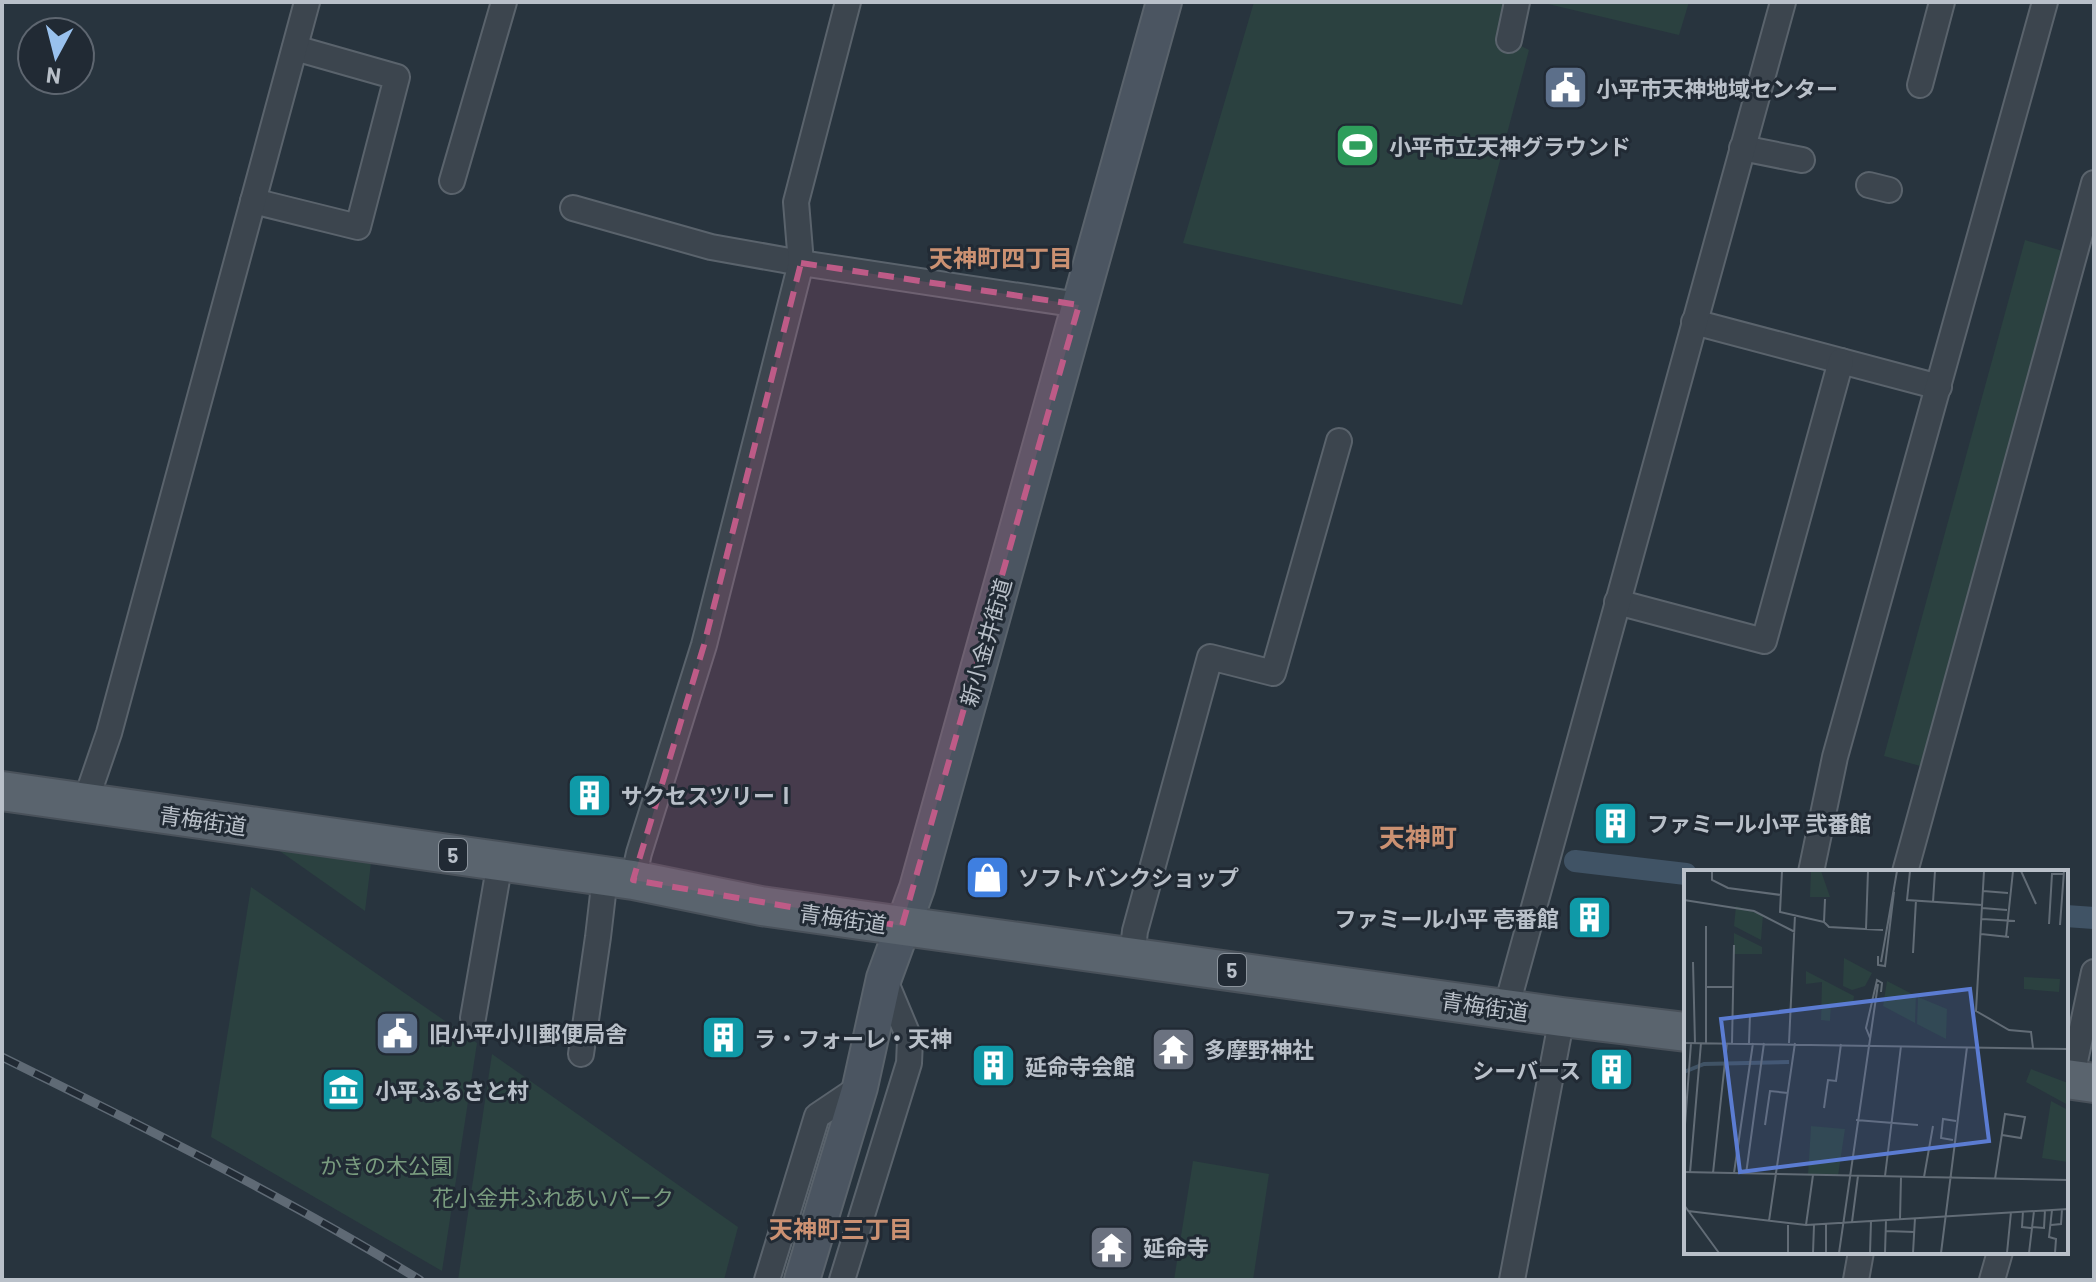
<svg xmlns="http://www.w3.org/2000/svg" width="2096" height="1282" viewBox="0 0 2096 1282" font-family="Barlow,'Noto Sans JP',sans-serif">
	<style>
		.green { fill: #2b4140 }
		.lines { fill: none; stroke-linecap: round; stroke-linejoin: round }
		.canal { stroke: #405365; stroke-width: 22 }
		.minor-casing { stroke: #5a636c; stroke-width: 28 }
		.secondary-casing { stroke: #5a636c; stroke-width: 38 }
		.primary-casing { stroke: #49515a; stroke-width: 42 }
		.minor { stroke: #3c454e; stroke-width: 24 }
		.secondary { stroke: #4b5561; stroke-width: 34 }
		.primary { stroke: #5a646e; stroke-width: 38 }
		.rail-casing { stroke: #5f6a75; stroke-width: 9 }
		.rail { stroke: #212a34; stroke-width: 6; stroke-dasharray: 18; stroke-linecap: butt }
		.marked { fill: #be5b87; fill-opacity: 0.2; stroke: #be5b87; stroke-width: 6; stroke-dasharray: 16 10; stroke-linejoin: round }
		.labels { text-anchor: middle; dominant-baseline: central; stroke-width: 6; stroke-linejoin: round; paint-order: stroke }
		.shield { fill: #212a34; stroke: #8b939c; stroke-width: 2 }
		.shield-label { font-size: 20px; font-weight: bold; fill: #b9c0c9 }
		.poi-label { font-size: 22px; font-weight: bold; fill: #b9c0c9; stroke: #212a34; text-anchor: start }
		.street-label { font-size: 22px; fill: #b9c0c9; stroke: #212a34 }
		.park-label { font-size: 22px; fill: #799c7f; stroke: #212a34 }
		.neighbourhood-label { font-size: 24px; font-weight: bold; fill: #cb9172; stroke: #212a34 }
		.quarter-label { font-size: 26px; font-weight: bold; fill: #cb9172; stroke: #212a34 }
		.inset-river { fill: none; stroke: #405365; stroke-width: 4 }
		.inset-road { fill: none; stroke: #626c76; stroke-width: 2 }
		.view { fill: #5b7cd2; fill-opacity: 0.15; stroke: #5b7cd2; stroke-width: 4 }
		.inset-edge { fill: none; stroke: #b9c0c9; stroke-width: 4 }
	</style>
	<rect width="100%" height="100%" fill="#28343e"/>
	<g class="green">
		<path d="M1254 2H1517L1509 40 1529 50 1462 305 1183 243Z"/>
		<path d="M1548 2H1689L1679 35 1548 4Z"/>
		<path d="M2025 240 2066 252 1924 767 1884 756Z"/>
		<path d="M274 847 371 863 365 911Z"/>
		<path d="M251 887 477 1043 442 1271 211 1137Z"/>
		<path d="M492 1054 738 1227 724 1280H458Z"/>
		<path d="M1193 1161 1269 1174 1253 1280H1174Z"/>
	</g>
	<g class="lines">
		<g class="canal">
			<path d="M1575 861 1686 874"/>
			<path d="M2066 916 2094 918"/>
		</g>
		<defs>
			<g id="minor">
				<path d="M1509 40 1517 2"/>
				<path d="M1920 85 1942 2"/>
				<path d="M1742 148 1802 160"/>
				<path d="M452 181 504 2"/>
				<path d="M1869 185 1889 190"/>
				<path d="M253 201 358 227 397 77 295 48"/>
				<path d="M573 208 711 247 801 263 1079 305"/>
				<path d="M1694 322 1939 387"/>
				<path d="M1617 602 1764 641 1841 361"/>
				<path d="M85 803 109 733 307 2"/>
				<path d="M1811 872 1835 757 2045 2"/>
				<path d="M1905 872 2094 183"/>
				<path d="M633 880 639 853 704 645 801 263 796 202 848 2"/>
				<path d="M1132 957 1135 931 1210 657 1273 673 1339 441"/>
				<path d="M1506 1009 1783 2"/>
				<path d="M473 1018 500 862"/>
				<path d="M581 1054 598 937 605 877"/>
				<path d="M2071 1080 2094 972"/>
				<path d="M767 1280 817 1116 860 1087"/>
				<path d="M842 1280 909 1063 910 1040 884 978"/>
				<path d="M1512 1280 1562 1017"/>
				<path d="M1856 1280 1861 1252"/>
				<path d="M1992 1280 2000 1252"/>
			</g>
			<path id="secondary" d="M802 1280 860 1087 884 978 917 888 1164 2"/>
			<g id="primary">
				<path d="M2 791 633 880 761 906 860 920 1562 1017 1686 1032"/>
				<path d="M2066 1079 2094 1083"/>
			</g>
		</defs>
		<use href="#minor" class="minor-casing"/>
		<use href="#secondary" class="secondary-casing"/>
		<use href="#primary" class="primary-casing"/>
		<use href="#minor" class="minor"/>
		<use href="#secondary" class="secondary"/>
		<use href="#primary" class="primary"/>
		<defs>
			<path id="rail" d="M2 1057C144 1127 285 1197 420 1280"/>
		</defs>
		<use href="#rail" class="rail-casing"/>
		<use href="#rail" class="rail"/>
	</g>
	<path class="marked" d="M801 263 1079 305 902 926 633 880 704 645Z"/>
	<defs>
		<symbol id="civic-square" viewBox="-11 -11 22 22"><rect x="-9" y="-9" width="18" height="18" rx="4" fill="#5c6f8a" stroke="#212a34"/><path d="M-.6-6.5H3V-4.5H.6V-3L4-1V1h2V6H-6V1h2V-1L-.6-3ZM-1.2 2.5V6h2.4V2.5Z" fill="#fff"/></symbol>
		<symbol id="stadium-square" viewBox="-11 -11 22 22"><rect x="-9" y="-9" width="18" height="18" rx="4" fill="#2e9e5b" stroke="#212a34"/><path d="M0-5a6.5 5 0 1 0 0 10a6.5 5 0 1 0 0-10ZM-3.5-1.8h7v3.6h-7Z" fill="#fff"/></symbol>
		<symbol id="building-square" viewBox="-11 -11 22 22"><rect x="-9" y="-9" width="18" height="18" rx="4" fill="#0f9aa8" stroke="#212a34"/><path d="M-4-6H4V6H1V3H-1V6H-4ZM-2.5-4.3h1.7v1.8h-1.7ZM.8-4.3h1.7v1.8H.8ZM-2.5-1h1.7V.8h-1.7ZM.8-1h1.7V.8H.8Z" fill="#fff"/></symbol>
		<symbol id="shop-square" viewBox="-11 -11 22 22"><rect x="-9" y="-9" width="18" height="18" rx="4" fill="#3f7fe0" stroke="#212a34"/><path d="M-5-2.5h2.3a2.7 3.5 0 0 1 5.4 0H5L5.5 6h-11ZM-1.5-2.5h3a1.5 2.3 0 0 0-3 0Z" fill="#fff"/></symbol>
		<symbol id="temple-square" viewBox="-11 -11 22 22"><rect x="-9" y="-9" width="18" height="18" rx="4" fill="#6b7280" stroke="#212a34"/><path d="M0-6L5-2H3V0L6.5 2.5H4V6H1.5V3h-3V6H-4V2.5H-6.5L-3 0V-2H-5Z" fill="#fff"/></symbol>
		<symbol id="museum-square" viewBox="-11 -11 22 22"><rect x="-9" y="-9" width="18" height="18" rx="4" fill="#0f9aa8" stroke="#212a34"/><path d="M0-6L6-3V-2H-6V-3ZM-5-1h2V3h-2ZM-1-1h2V3h-2ZM3-1h2V3H3ZM-6 4H6V6H-6Z" fill="#fff"/></symbol>
	</defs>
	<g fill-rule="evenodd">
		<use href="#civic-square" x="1540" y="62" width="51" height="51"/>
		<use href="#stadium-square" x="1332" y="120" width="51" height="51"/>
		<use href="#building-square" x="564" y="770" width="51" height="51"/>
		<use href="#building-square" x="1590" y="798" width="51" height="51"/>
		<use href="#shop-square" x="962" y="852" width="51" height="51"/>
		<use href="#building-square" x="1564" y="892" width="51" height="51"/>
		<use href="#civic-square" x="372" y="1008" width="51" height="51"/>
		<use href="#building-square" x="698" y="1012" width="51" height="51"/>
		<use href="#temple-square" x="1148" y="1024" width="51" height="51"/>
		<use href="#building-square" x="968" y="1040" width="51" height="51"/>
		<use href="#building-square" x="1586" y="1044" width="51" height="51"/>
		<use href="#museum-square" x="318" y="1064" width="51" height="51"/>
		<use href="#temple-square" x="1086" y="1222" width="51" height="51"/>
	</g>
	<g class="labels">
		<g class="shield">
			<rect x="439" y="839" width="28" height="32" rx="6"/>
			<rect x="1218" y="954" width="28" height="32" rx="6"/>
		</g>
		<g class="shield-label">
			<text x="453" y="855">5</text>
			<text x="1232" y="970">5</text>
		</g>
		<g class="poi-label">
			<text x="1596" y="88">小平市天神地域センター</text>
			<text x="1389" y="146">小平市立天神グラウンド</text>
			<text x="621" y="795">サクセスツリーⅠ</text>
			<text x="1647" y="823">ファミール小平 弐番館</text>
			<text x="1018" y="877">ソフトバンクショップ</text>
			<text x="1559" y="918" text-anchor="end">ファミール小平 壱番館</text>
			<text x="429" y="1033">旧小平小川郵便局舎</text>
			<text x="754" y="1038">ラ・フォーレ・天神</text>
			<text x="1204" y="1049">多摩野神社</text>
			<text x="1025" y="1066">延命寺会館</text>
			<text x="1581" y="1070" text-anchor="end">シーバース</text>
			<text x="375" y="1090">小平ふるさと村</text>
			<text x="1143" y="1247">延命寺</text>
		</g>
		<g class="street-label">
			<text transform="translate(985 642) rotate(-74)">新小金井街道</text>
			<text transform="translate(203 820) rotate(8)">青梅街道</text>
			<text transform="translate(843 918) rotate(8)">青梅街道</text>
			<text transform="translate(1485 1006) rotate(8)">青梅街道</text>
		</g>
		<g class="park-label">
			<text x="386" y="1165">かきの木公園</text>
			<text x="553" y="1197">花小金井ふれあいパーク</text>
		</g>
		<g class="neighbourhood-label">
			<text x="1001" y="257">天神町四丁目</text>
			<text x="841" y="1228">天神町三丁目</text>
		</g>
		<g class="quarter-label">
			<text x="1418" y="836">天神町</text>
		</g>
	</g>
	<g transform="translate(1684 870)">
		<rect width="384" height="384" fill="#28343e"/>
		<path d="M127 1H137L146 27H126ZM52 36 79 45 77 70 50 56ZM50 63 78 77V84H50ZM160 88 188 103 181 116 168 120 159 116ZM122 101 170 126 169 134H147L146 151 137 150 138 112 122 114ZM340 107 376 109 375 122 340 119ZM203 111 232 126 231 153 199 136ZM234 127 263 139 262 169 233 154ZM347 199 384 213V235L342 212ZM367 231 384 240V292L358 288ZM127 256 161 259 154 306 124 305Z" fill="#2b4140"/>
		<path class="inset-river" d="M0 202 20 194 105 192"/>
		<path class="inset-road" d="M28 1V10L44 18 97 25M98 1 96 42 140 52M226 1 223 30 298 35M300 1 292 141 325 160 347 162 349 178M337 1 352 34M299 21 324 23M141 29 140 52 145 57 199 60M0 30 70 41 111 62M249 32 251 1M298 38 323 40M298 49 331 51M365 54 368 4H380M376 55 380 1M22 56V173M182 59 184 1M297 64 325 67M322 67 329 1M229 83 232 30M194 86V95L201 96 210 22M9 92 11 173M197 92 213 1M22 117H50M186 168 182 158 193 110 198 113 197 122M0 173 384 179M48 173 50 75M65 173 66 144M105 173 111 45M140 238 144 210 152 211 157 174M172 250 234 255M81 255 86 221 104 223M0 268 7 173M269 270 257 268 259 249 272 251M0 302 384 310M6 303 17 173M29 303 43 173M50 303 69 173M62 304 80 173M201 306 217 176M240 307 249 256M311 309 321 244 341 247 337 268 318 265M0 335 35 383M368 340 365 367 372 369 371 383M4 341 122 355 384 339M339 341 338 357 347 358M216 349 217 307M85 351 111 173M168 352 174 306M142 354V383M122 355 129 305M367 355 377 354 378 339M348 357 360 358 361 340M202 361 230 362M104 383V355M129 383 130 355M155 383 194 114M186 383 187 351M201 383 202 350M229 383 231 348M257 383 283 177M323 383 327 342M345 383 350 341"/>
		<path class="view" d="M286 119 305 271 56 302 37 149Z"/>
		<rect width="384" height="384" class="inset-edge"/>
	</g>
	<rect width="2096" height="1282" fill="none" stroke="#b9c0c9" stroke-width="8"/>
	<g transform="translate(56 56) rotate(187)"><circle r="38" fill="#212a34" stroke="#5e6670" stroke-width="2"/>
	<path d="M0-6L14 30L0 20L-14 30Z" fill="#99c1ed"/>
	<text y="-12" font-size="22" font-weight="bold" text-anchor="middle" fill="#b9c0c9">N</text>
	</g>
</svg>
